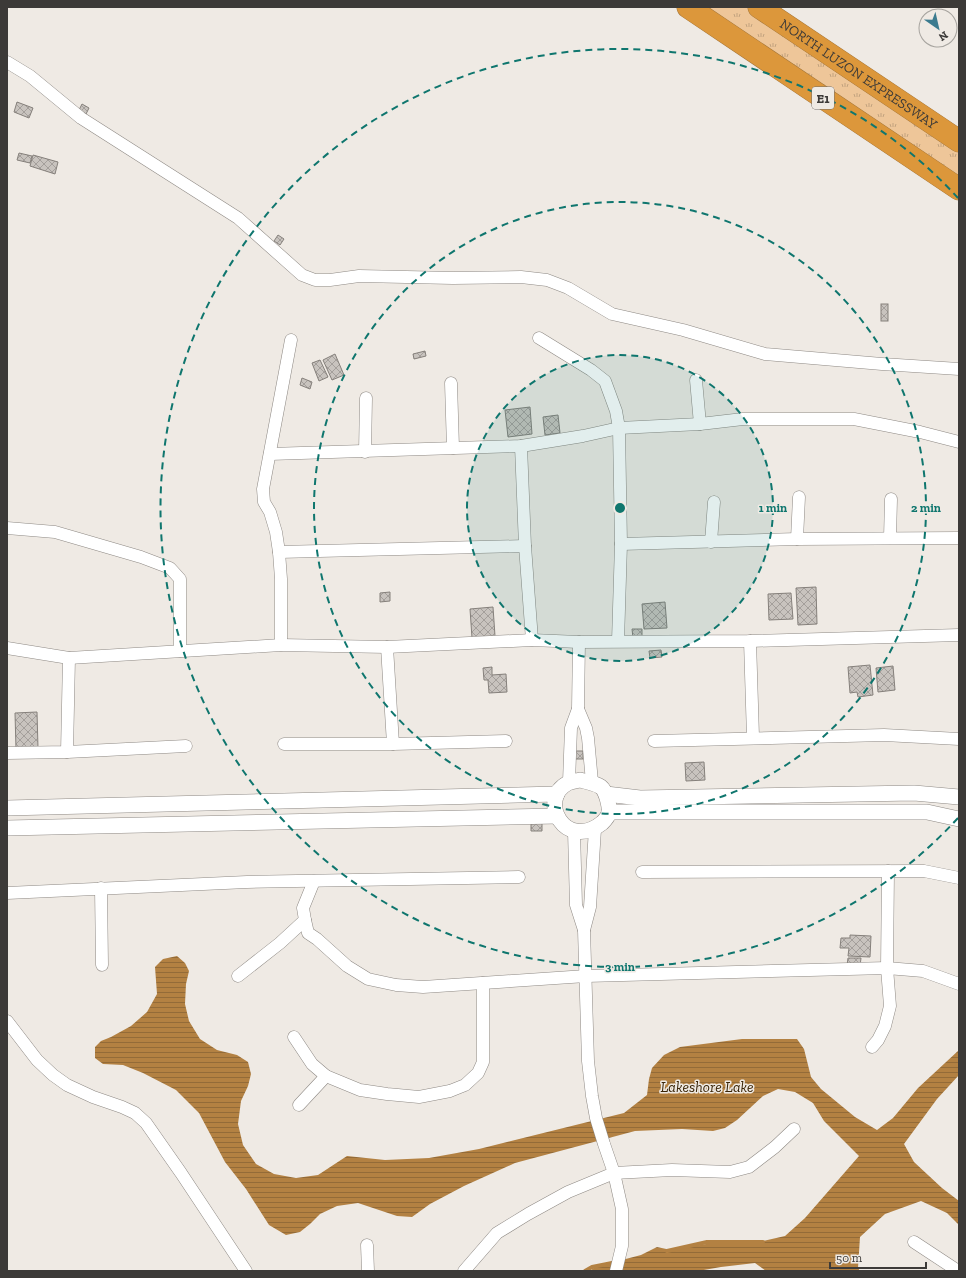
<svg xmlns="http://www.w3.org/2000/svg" width="966" height="1278" viewBox="0 0 966 1278" font-family="'Zilla Slab',serif">
	<style>
		.grass { fill: url(#grass-tufts) }
		.water { fill: url(#water-rules) }
		.lines { fill: none; stroke-linecap: round; stroke-linejoin: round }
		.stream { stroke: #b38142; stroke-width: 4 }
		.building { fill: url(#building-cross-hatch); stroke: #85807b }
		.minor-casing { stroke: #8e8984; stroke-width: 13 }
		.tertiary-casing { stroke: #8e8984; stroke-width: 16 }
		.motorway-casing { stroke: #a4763a; stroke-width: 23 }
		.minor { stroke: #fff; stroke-width: 12 }
		.tertiary { stroke: #fff; stroke-width: 15 }
		.motorway { stroke: #dc973b; stroke-width: 22 }
		.ring { fill: none; stroke: #0f766e; stroke-width: 2; stroke-dasharray: 7 5 }
		.labels { text-anchor: middle; dominant-baseline: central; stroke-width: 3; stroke-linejoin: round; paint-order: stroke }
		.shield { fill: #efeae4; stroke: #726f6c; stroke-width: 1 }
		.shield-label { font-size: 13px; font-weight: bold; fill: #3c3a38 }
		.street-label { font-size: 14px; fill: #3c3a38; stroke: #efeae4 }
		.water-label { font-size: 15px; font-style: italic; fill: #3a2508; stroke: #efeae4 }
		.centre { fill: #0f766e; stroke: #efeae4; stroke-width: 2 }
		.ring-label { font-size: 12px; text-anchor: middle; font-weight: bold; fill: #0f766e; stroke: #efeae4; stroke-width: 3; stroke-linejoin: round; paint-order: stroke }
	</style>
	<defs>
		<pattern id="grass-tufts" width="24" height="20" patternUnits="userSpaceOnUse"><rect width="24" height="20" fill="#eec699"/><path d="M3 7l-1-3M5 7V3M7 7l1-3M15 17l-1-3M17 17v-4M19 17l1-3" fill="none" stroke="#c2a27e"/></pattern>
		<pattern id="water-rules" width="6" height="5" patternUnits="userSpaceOnUse"><rect width="6" height="5" fill="#b38142"/><path d="M0 2.5h6" fill="none" stroke="#936b38"/></pattern>
		<pattern id="building-cross-hatch" width="8" height="8" patternUnits="userSpaceOnUse"><rect width="8" height="8" fill="#c8c3be"/><path d="M0 0l8 8M0 8l8-8" fill="none" stroke="#a49f9b"/></pattern>
	</defs>
	<rect width="100%" height="100%" fill="#efeae4"/>
	<path class="grass" d="M704 7H749L959 149V180Z"/>
	<path class="water" d="M177 956 185 963 189 971 186 984 185 1004 189 1021 200 1039 217 1050 237 1055 248 1062 251 1074 248 1086 241 1101 238 1124 243 1145 256 1164 274 1174 296 1178 318 1175 347 1156 385 1160 429 1158 479 1149 624 1113 647 1095 649 1079 652 1068 664 1055 680 1047 742 1039H797L804 1049 811 1077 821 1089 855 1117 877 1130 893 1118 918 1088 959 1050V1075L937 1099 904 1144 914 1162 942 1188 959 1201V1225L947 1213 921 1201 885 1214 860 1237 858 1268 860 1271H766L755 1263 721 1267 698 1271H590L595 1267 641 1255 657 1247 671 1250 712 1243 750 1244 785 1236 805 1218 859 1156 824 1121 813 1103 795 1092 778 1089 763 1096 737 1120 725 1128 713 1131 682 1129 635 1131 515 1163 464 1186 430 1204 412 1217 397 1216 358 1203 337 1206 320 1214 310 1224 300 1232 286 1235 269 1225 246 1189 225 1162 199 1113 176 1090 143 1073 123 1065 103 1064 95 1058V1047L101 1041 111 1037 131 1026 147 1012 157 994 155 967 163 959Z"/>
	<g class="lines">
		<g class="stream">
			<path d="M667 1251 707 1242H763"/>
			<path d="M585 1271 592 1267 617 1262"/>
		</g>
	</g>
	<g class="building">
		<path d="M17 102 33 108 29 118 14 112Z"/>
		<path d="M82 104 89 108 86 114 79 110Z"/>
		<path d="M19 153 32 156 30 163 17 160Z"/>
		<path d="M33 155 58 162 55 174 30 166Z"/>
		<path d="M278 235 284 239 280 245 274 241Z"/>
		<rect x="881" y="304" width="7" height="17"/>
		<path d="M425 351 426 356 414 359 413 354Z"/>
		<path d="M335 354 344 375 332 380 323 360Z"/>
		<path d="M320 360 328 377 319 381 312 363Z"/>
		<path d="M302 378 312 382 310 389 300 385Z"/>
		<path d="M530 407 532 434 508 437 505 410Z"/>
		<path d="M558 415 560 433 545 435 543 417Z"/>
		<path d="M816 587 817 624 798 625 796 588Z"/>
		<path d="M390 592V601L380 602V593Z"/>
		<path d="M791 593 793 619 769 620 768 594Z"/>
		<path d="M665 602 667 628 644 629 642 604Z"/>
		<path d="M493 607 495 636 472 638 470 609Z"/>
		<path d="M632 629H642V637L633 638Z"/>
		<path d="M661 650 662 657 650 658 649 651Z"/>
		<path d="M870 665 873 695 858 697 857 692 850 693 848 667Z"/>
		<path d="M893 666 895 690 878 692 876 668Z"/>
		<path d="M492 667V675L506 674 507 692 489 693 488 680H484L483 668Z"/>
		<path d="M37 712 38 748 16 749 15 713Z"/>
		<rect x="574" y="751" width="9" height="8"/>
		<path d="M704 762 705 780 686 781 685 763Z"/>
		<path d="M542 823V831H531V824Z"/>
		<path d="M850 935 871 936 870 957 848 956 849 948H840L841 938H850Z"/>
		<path d="M848 958H861L860 966H847Z"/>
	</g>
	<g class="lines">
		<defs>
			<g id="minor">
				<path d="M7 62 30 76 81 118 238 218 302 275 315 280H330L359 276 453 278 521 277 547 280 568 288 612 314 683 330 765 354 882 364 959 369"/>
				<path d="M539 338 591 370 605 381 616 411 619 428 621 544 618 641"/>
				<path d="M696 380 700 424"/>
				<path d="M451 383 453 448"/>
				<path d="M521 446 525 546 532 640"/>
				<path d="M365 452 366 398"/>
				<path d="M270 454 521 446 583 436 619 428 700 424 743 419H854L920 432 959 442"/>
				<path d="M7 528 55 532 141 557 170 568 180 579V651"/>
				<path d="M890 538 891 499"/>
				<path d="M797 539 799 497"/>
				<path d="M711 542 714 502"/>
				<path d="M621 544 797 539 959 538"/>
				<path d="M279 552 525 546"/>
				<path d="M750 641 753 737"/>
				<path d="M281 645V579L279 552 276 532 270 512 264 502 263 489 291 340"/>
				<path d="M387 647 393 744"/>
				<path d="M7 648 69 658 281 645 387 647 532 640 579 642 750 641 959 635"/>
				<path d="M578 709 586 728 588 738 592 782"/>
				<path d="M654 741 884 735 959 739"/>
				<path d="M284 744H393L506 741"/>
				<path d="M67 752 69 658"/>
				<path d="M7 753 67 752 186 746"/>
				<path d="M569 782 571 728 578 709 579 642"/>
				<path d="M574 831 576 905 584 930 588 1061 592 1096 596 1118 604 1144 614 1173 622 1209V1246L616 1271"/>
				<path d="M642 872 924 871 959 878"/>
				<path d="M101 888 102 965"/>
				<path d="M7 893 247 882 519 877"/>
				<path d="M305 920 308 933 317 939 347 966 368 979 396 985 423 987 586 976 887 968 923 971 959 984"/>
				<path d="M584 930 590 907 595 829"/>
				<path d="M238 976 280 943 305 920 303 908 314 881"/>
				<path d="M7 1021 37 1060 53 1075 67 1085 93 1097 122 1107 135 1113 146 1123 181 1173 246 1271"/>
				<path d="M294 1037 312 1064 326 1076 360 1090 387 1094 419 1097 450 1091 465 1085 478 1073 483 1062V983"/>
				<path d="M872 1047 878 1040 885 1026 890 1006 887 968 888 871"/>
				<path d="M299 1105 326 1076"/>
				<path d="M914 1242 958 1271"/>
				<path d="M367 1245 368 1271"/>
				<path d="M464 1271 497 1233 528 1214 568 1192 614 1173 672 1170 730 1172 749 1167 775 1147 794 1129"/>
			</g>
			<g id="tertiary">
				<path d="M580 780C588 782 595 783 601 787 606 791 610 806 609 813 608 817 605 820 602 823 565 852 537 799 568 783 572 781 577 781 580 780Z"/>
				<path d="M606 794 640 798 914 793 959 797"/>
				<path d="M7 808 557 794"/>
				<path d="M609 812H927L959 819"/>
				<path d="M7 828 557 816"/>
			</g>
			<g id="motorway">
				<path d="M688 7 959 189"/>
				<path id="s1" d="M759 7 959 141"/>
			</g>
		</defs>
		<use href="#minor" class="minor-casing"/>
		<use href="#tertiary" class="tertiary-casing"/>
		<use href="#motorway" class="motorway-casing"/>
		<use href="#minor" class="minor"/>
		<use href="#tertiary" class="tertiary"/>
		<use href="#motorway" class="motorway"/>
	</g>
	<circle cx="620" cy="508" r="153" fill="#0f766e" fill-opacity=".12"/>
	<g class="ring">
		<circle cx="620" cy="508" r="153"/>
		<circle cx="620" cy="508" r="306"/>
		<path d="M958 818A459 459 0 1 1 958 198"/>
	</g>
	<g class="labels">
		<rect class="shield" x="812" y="87" width="22" height="22" rx="3"/>
		<g class="shield-label">
			<text x="823" y="98">E1</text>
		</g>
		<g class="street-label">
			<text stroke="none"><textPath href="#s1" startOffset="120">NORTH LUZON EXPRESSWAY</textPath></text>
		</g>
		<g class="water-label">
			<text x="707" y="1087">Lakeshore Lake</text>
		</g>
	</g>
	<circle cx="620" cy="508" r="6" class="centre"/>
	<g class="ring-label">
		<text x="773" y="512">1 min</text>
		<text x="926" y="512">2 min</text>
		<text x="620" y="971">3 min</text>
	</g>
	<rect width="966" height="1278" fill="none" stroke="#3c3a38" stroke-width="16"/>
	<g transform="translate(938 28) rotate(146)"><circle r="19" fill="#efeae4" stroke="#a7a49f"/>
	<path d="M0-3L7 15L0 10L-7 15Z" fill="#3b7b8f"/>
	<text y="-6" font-size="11" font-weight="bold" text-anchor="middle" fill="#3c3a38">N</text>
	</g>
	<path d="M830 1262v6h96v-6" fill="none" stroke="#3c3a38" stroke-width="2"/>
	<text x="836" y="1262" font-size="12" fill="#3c3a38" stroke="#efeae4" stroke-width="3" paint-order="stroke">50 m</text>
</svg>
